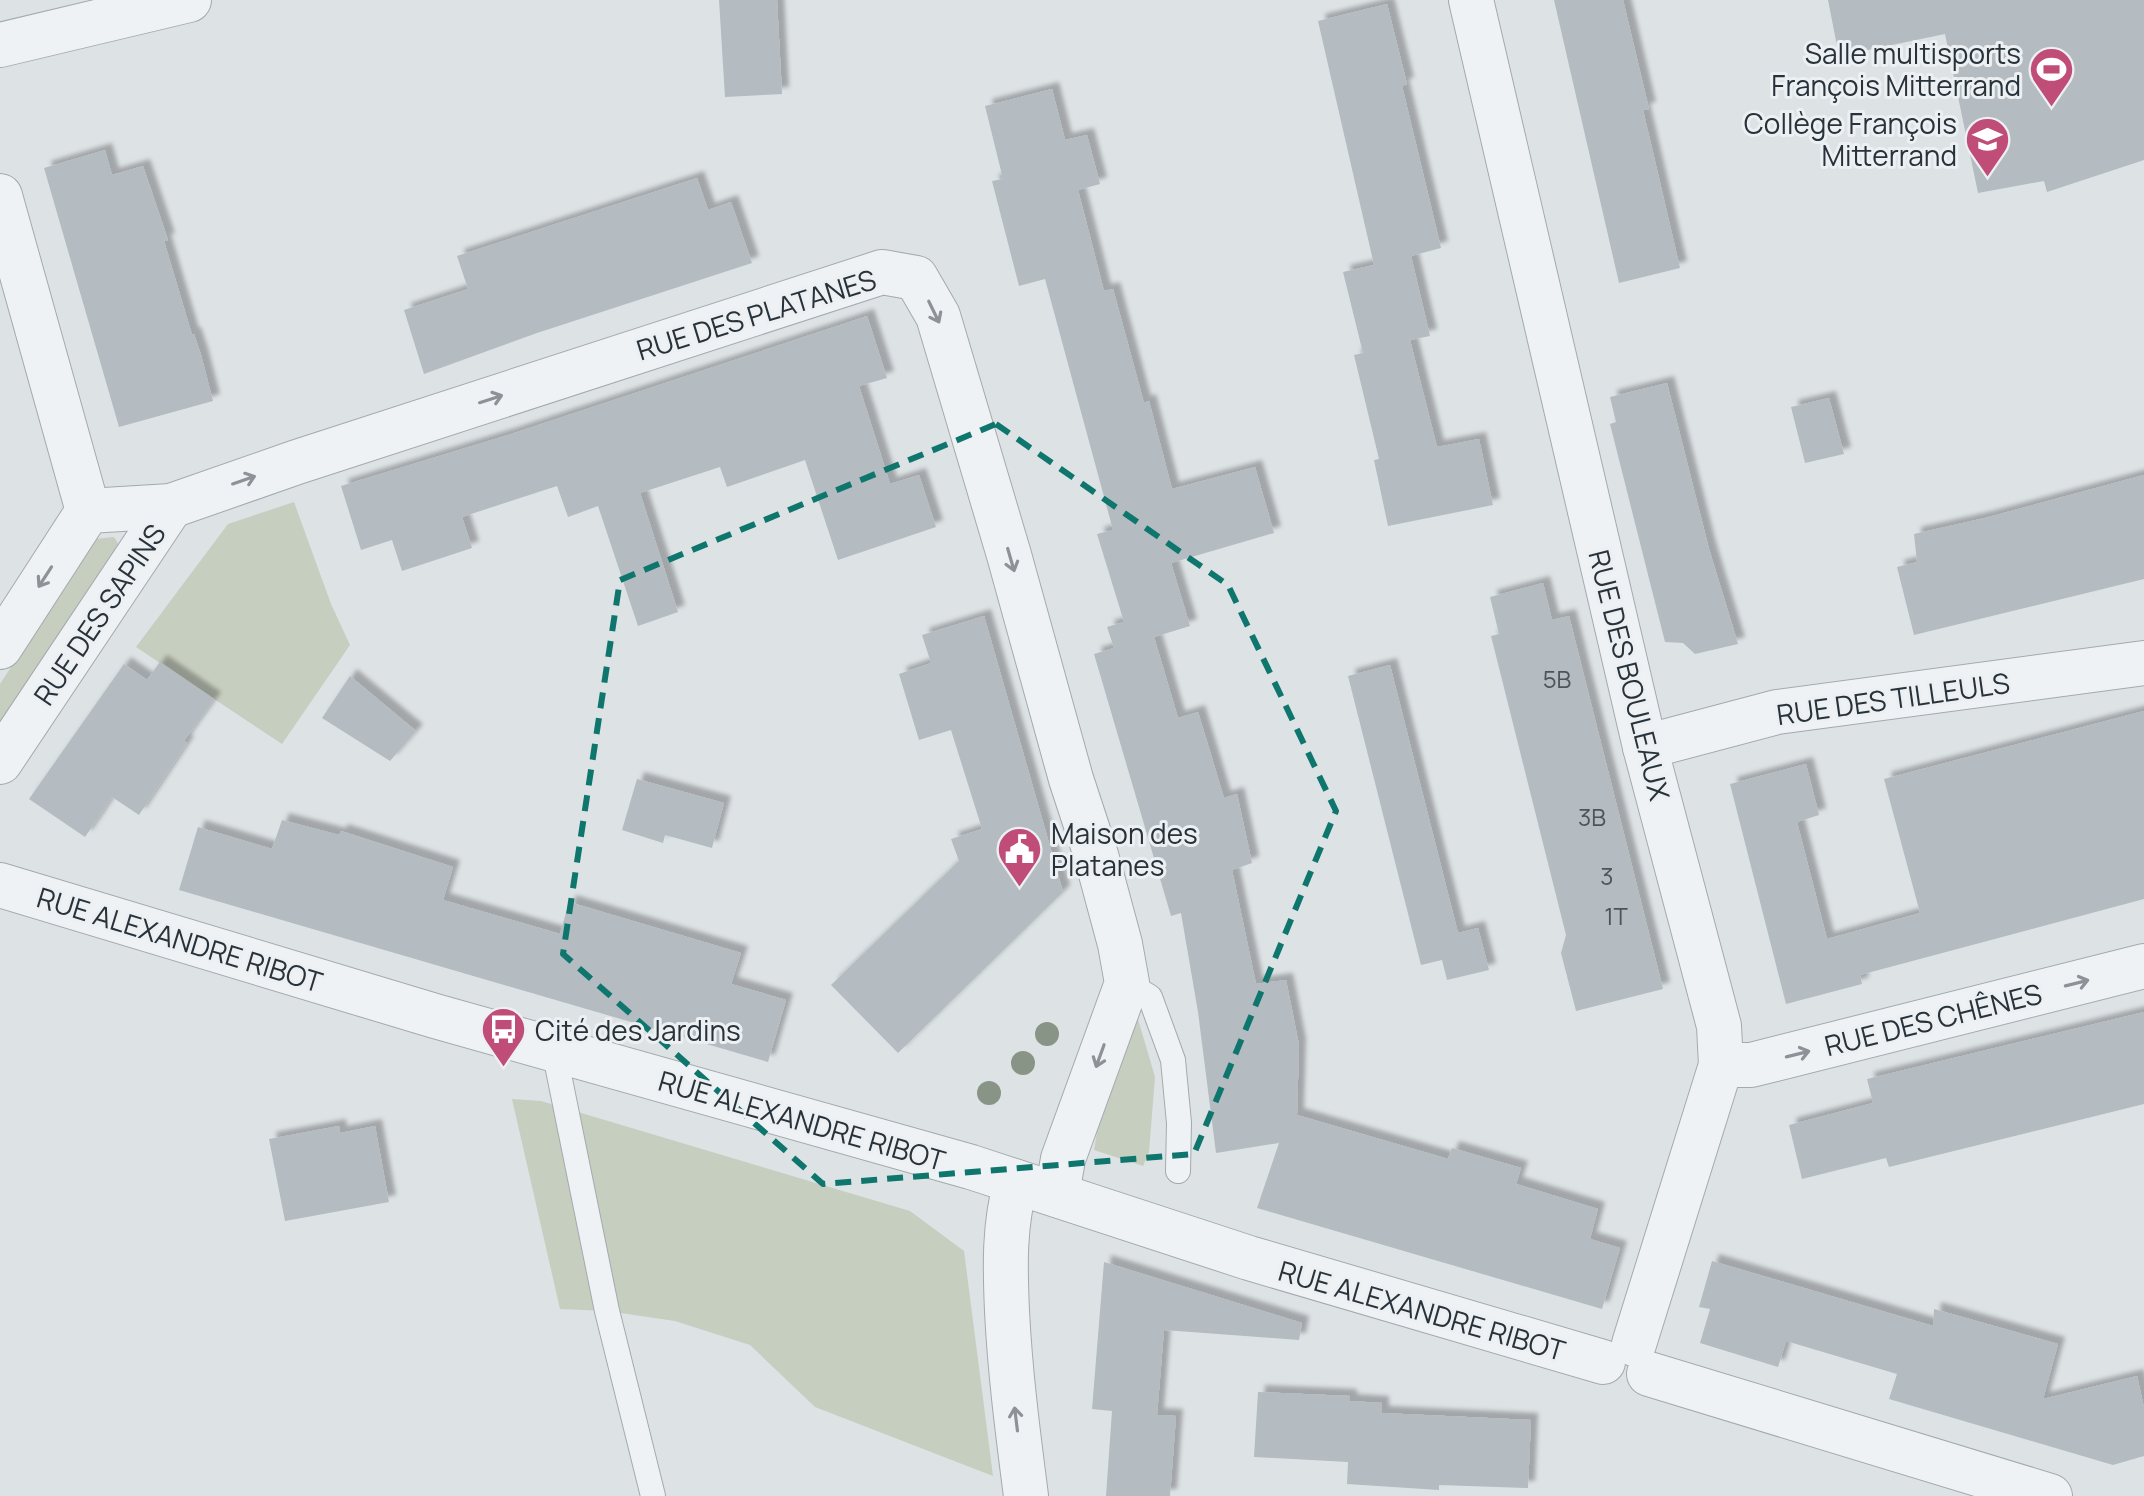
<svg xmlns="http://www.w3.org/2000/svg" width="2144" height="1496" viewBox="0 0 2144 1496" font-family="Manrope,sans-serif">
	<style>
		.green { fill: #c6cebf }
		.building { fill: #b4bcc1; filter: url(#shadow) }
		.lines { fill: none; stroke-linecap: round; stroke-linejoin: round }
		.service-casing { stroke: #a3aaae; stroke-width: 26 }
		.minor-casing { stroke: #a3aaae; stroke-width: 46 }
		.service { stroke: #eff2f4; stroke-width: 24 }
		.minor { stroke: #eff2f4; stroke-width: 44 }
		.tree { fill: #889485 }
		.oneway { stroke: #8c9297 }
		.marked { fill: none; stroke: #0f766e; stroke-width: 6; stroke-dasharray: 16 10; stroke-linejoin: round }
		.labels { text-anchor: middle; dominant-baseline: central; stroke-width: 6; stroke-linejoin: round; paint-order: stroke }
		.number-label { font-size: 24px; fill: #4b545c }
		.poi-label { font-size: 28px; fill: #28323a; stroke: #ecf0f3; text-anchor: end }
		.street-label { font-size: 28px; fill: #28323a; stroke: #ecf0f3 }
	</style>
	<defs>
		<filter id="shadow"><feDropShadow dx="7" dy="-7" stdDeviation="2" flood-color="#0004"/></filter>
	</defs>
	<rect width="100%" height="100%" fill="#dde2e5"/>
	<g class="green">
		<path d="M294 502 331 604 350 645 282 744 136 647 228 524Z"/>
		<path d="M114 537 121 548 0 731V684L95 539Z"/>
		<path d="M1135 1009 1155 1077 1149 1152 1143 1166 1094 1150 1104 1091Z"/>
		<path d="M512 1099 541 1101 910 1211 964 1251 993 1476 815 1407 750 1345 675 1321 607 1311 560 1309Z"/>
	</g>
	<g class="building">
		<path d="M719 0H777L782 94 725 97Z"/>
		<path d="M1554 0H1623L1649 109 1643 110 1680 268 1619 283Z"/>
		<path d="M1828 0H2144V160L2047 192 2044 181 1978 193 1945 34 1839 56Z"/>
		<path d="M1387 4 1407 84 1402 86 1441 248 1411 256 1430 336 1410 340 1437 447 1479 439 1493 505 1388 526 1374 460 1379 459 1354 355 1363 353 1343 272 1374 265 1318 21Z"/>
		<path d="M1052 89 1065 140 1087 135 1100 184 1078 190 1104 291 1113 289 1144 403 1149 401 1172 489 1255 467 1274 533 1171 563 1190 626 1154 637 1178 718 1198 712 1224 798 1237 794 1252 863 1232 870 1256 984 1286 980 1299 1045 1297 1115 1448 1159 1452 1148 1521 1168 1516 1184 1598 1209 1590 1239 1620 1248 1602 1309 1257 1208 1279 1143 1216 1153 1198 1012 1181 913 1171 916 1094 654 1114 648 1107 627 1124 622 1097 534 1113 530 1045 279 1019 286 992 181 1003 179 985 106Z"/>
		<path d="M105 150 112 175 143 166 168 240 164 241 192 335 194 334 201 355 213 401 119 427 44 168Z"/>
		<path d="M697 178 708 210 731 202 752 263 537 333 424 374 404 310 468 289 457 256Z"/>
		<path d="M867 316 887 378 859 386 890 484 919 475 936 527 838 560 805 460 727 487 720 467 640 493 678 612 638 626 598 506 568 517 557 486 462 517 472 548 402 571 392 540 361 550 341 486 508 435Z"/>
		<path d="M1667 383 1709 549 1738 644 1695 654 1683 643 1665 642 1610 424 1616 422 1610 397Z"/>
		<path d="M1829 398 1844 454 1805 463 1791 407Z"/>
		<path d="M2144 475V579L1914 635 1897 567 1917 562 1914 534 1985 518Z"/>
		<path d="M1543 583 1552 620 1569 616 1663 989 1576 1011 1561 953 1566 935 1491 636 1499 634 1490 597Z"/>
		<path d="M984 616 1063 892 898 1053 831 985 959 861 951 839 982 829 951 730 919 740 899 674 931 663 922 635Z"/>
		<path d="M160 662 214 699 184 741 187 743 139 815 112 797 85 837 29 799 124 664 147 680Z"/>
		<path d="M1390 665 1458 933 1478 928 1489 970 1447 980 1442 960 1421 965 1348 676Z"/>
		<path d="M350 676 416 731 390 761 322 718Z"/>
		<path d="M2144 711V899L1860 975 1862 984 1786 1004 1730 784 1806 764 1819 815 1797 822 1827 939 1920 913 1884 779Z"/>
		<path d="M637 779 724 803 712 848 665 835 663 843 622 830Z"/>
		<path d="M282 820 339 835 341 831 453 867 443 900 560 934 569 902 741 953 731 984 786 1000 768 1062 179 890 198 827 272 849Z"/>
		<path d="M2144 1012V1104L1889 1167 1886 1158 1802 1179 1789 1125 1873 1103 1867 1079Z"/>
		<path d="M339 1126 340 1133 375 1126 389 1202 285 1221 269 1139Z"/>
		<path d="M1712 1261 1933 1326 1934 1309 2058 1344 2043 1399 2137 1376 2144 1408V1456L2113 1465 1889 1399 1897 1374 1786 1341 1778 1367 1700 1343 1710 1309 1699 1307Z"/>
		<path d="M1104 1262 1302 1323 1299 1340 1164 1330 1157 1415 1176 1416 1170 1496H1106L1112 1411 1092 1409Z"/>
		<path d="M1258 1392 1350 1396V1401L1382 1403V1413L1531 1420 1528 1488 1439 1485V1490L1347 1484 1348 1462 1254 1457Z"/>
	</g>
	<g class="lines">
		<defs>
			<g id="service">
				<path d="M1127 983 1150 997 1173 1060 1179 1123 1178 1171"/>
				<path d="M554 1050 607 1311 653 1496"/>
			</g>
			<g id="minor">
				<path d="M1471 0 1645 747 1719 1026 1721 1065 1634 1344"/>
				<path d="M0 45 189 0"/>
				<path d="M0 196 88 511 0 647"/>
				<path d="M88 511 171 506 297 462 882 272 916 278 938 316 1009 555 1071 779 1096 855 1120 944 1127 983 1063 1159 1057 1194"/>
				<path d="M1645 747 1777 712 2144 663"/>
				<path d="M0 762 171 506"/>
				<path d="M0 885 435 1016 971 1167 1249 1258 1603 1362"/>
				<path d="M1721 1065H1751L2144 966"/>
				<path d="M1016 1182C1004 1225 1005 1266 1007 1311 1010 1373 1018 1434 1026 1496"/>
				<path d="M1649 1374 2050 1496"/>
			</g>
		</defs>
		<use href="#service" class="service-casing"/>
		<use href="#minor" class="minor-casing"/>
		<use href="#service" class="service"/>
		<use href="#minor" class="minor"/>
	</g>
	<g class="tree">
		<circle cx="1047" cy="1034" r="12"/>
		<circle cx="1023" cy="1063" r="12"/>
		<circle cx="989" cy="1093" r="12"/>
	</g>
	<defs><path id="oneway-shaft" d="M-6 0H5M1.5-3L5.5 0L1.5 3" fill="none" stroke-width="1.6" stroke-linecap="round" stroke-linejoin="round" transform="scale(2)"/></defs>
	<g class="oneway">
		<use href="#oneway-shaft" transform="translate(934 312) rotate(64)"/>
		<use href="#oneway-shaft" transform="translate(491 399) rotate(-18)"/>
		<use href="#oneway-shaft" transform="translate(244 480) rotate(-19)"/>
		<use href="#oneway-shaft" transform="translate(1011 560) rotate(74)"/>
		<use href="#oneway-shaft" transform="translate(45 577) rotate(123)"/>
		<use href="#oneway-shaft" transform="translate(2077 983) rotate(-14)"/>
		<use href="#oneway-shaft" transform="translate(1798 1054) rotate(-14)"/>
		<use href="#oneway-shaft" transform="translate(1100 1056) rotate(110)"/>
		<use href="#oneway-shaft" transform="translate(1016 1419) rotate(-97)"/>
	</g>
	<path class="marked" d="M996 424 1228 585 1336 811 1194 1154 823 1184 563 954 620 580Z"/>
	<defs>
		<symbol id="stadium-pin" viewBox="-11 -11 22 30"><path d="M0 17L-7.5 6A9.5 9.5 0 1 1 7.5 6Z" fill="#c04c78" stroke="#ecf0f3"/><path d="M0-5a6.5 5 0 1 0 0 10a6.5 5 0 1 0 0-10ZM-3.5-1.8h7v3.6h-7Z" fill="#fff"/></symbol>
		<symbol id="school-pin" viewBox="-11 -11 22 30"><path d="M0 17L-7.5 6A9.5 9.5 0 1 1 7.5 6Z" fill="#c04c78" stroke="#ecf0f3"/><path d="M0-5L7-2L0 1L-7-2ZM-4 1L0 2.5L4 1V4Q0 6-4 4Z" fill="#fff"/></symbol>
		<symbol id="civic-pin" viewBox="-11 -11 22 30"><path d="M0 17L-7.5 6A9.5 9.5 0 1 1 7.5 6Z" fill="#c04c78" stroke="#ecf0f3"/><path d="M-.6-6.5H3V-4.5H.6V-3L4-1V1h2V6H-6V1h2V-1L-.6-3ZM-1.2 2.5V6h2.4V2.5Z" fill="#fff"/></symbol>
		<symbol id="bus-pin" viewBox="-11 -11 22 30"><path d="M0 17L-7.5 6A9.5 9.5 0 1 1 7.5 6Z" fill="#c04c78" stroke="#ecf0f3"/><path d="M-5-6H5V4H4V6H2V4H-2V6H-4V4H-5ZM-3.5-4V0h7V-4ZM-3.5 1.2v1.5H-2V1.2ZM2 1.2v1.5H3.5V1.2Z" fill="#fff"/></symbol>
	</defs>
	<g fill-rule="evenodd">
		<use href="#stadium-pin" x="2026" y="44" width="51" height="69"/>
		<use href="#school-pin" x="1962" y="114" width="51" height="69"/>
		<use href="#civic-pin" x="994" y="824" width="51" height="69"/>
		<use href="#bus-pin" x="478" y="1004" width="51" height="69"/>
	</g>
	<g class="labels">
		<g class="number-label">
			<text x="1557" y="678">5B</text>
			<text x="1592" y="816">3B</text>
			<text x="1607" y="875">3</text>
			<text x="1616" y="915">1T</text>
		</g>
		<g class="poi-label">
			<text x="2021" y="53">Salle multisports<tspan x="2021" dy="32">François Mitterrand</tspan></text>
			<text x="1957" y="123">Collège François<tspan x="1957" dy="32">Mitterrand</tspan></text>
			<text x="1051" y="833" text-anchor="start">Maison des<tspan x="1051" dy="32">Platanes</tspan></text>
			<text x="535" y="1030" text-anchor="start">Cité des Jardins</text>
		</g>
		<g class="street-label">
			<text transform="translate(756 314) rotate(-17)">RUE DES PLATANES</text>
			<text transform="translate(99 614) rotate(-56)">RUE DES SAPINS</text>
			<text transform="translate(1630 675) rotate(76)">RUE DES BOULEAUX</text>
			<text transform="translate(1893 698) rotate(-8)">RUE DES TILLEULS</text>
			<text transform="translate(180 939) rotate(17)">RUE ALEXANDRE RIBOT</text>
			<text transform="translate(1933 1019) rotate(-14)">RUE DES CHÊNES</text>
			<text transform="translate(802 1120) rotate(16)">RUE ALEXANDRE RIBOT</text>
			<text transform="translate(1422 1310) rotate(16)">RUE ALEXANDRE RIBOT</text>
		</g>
	</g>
</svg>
